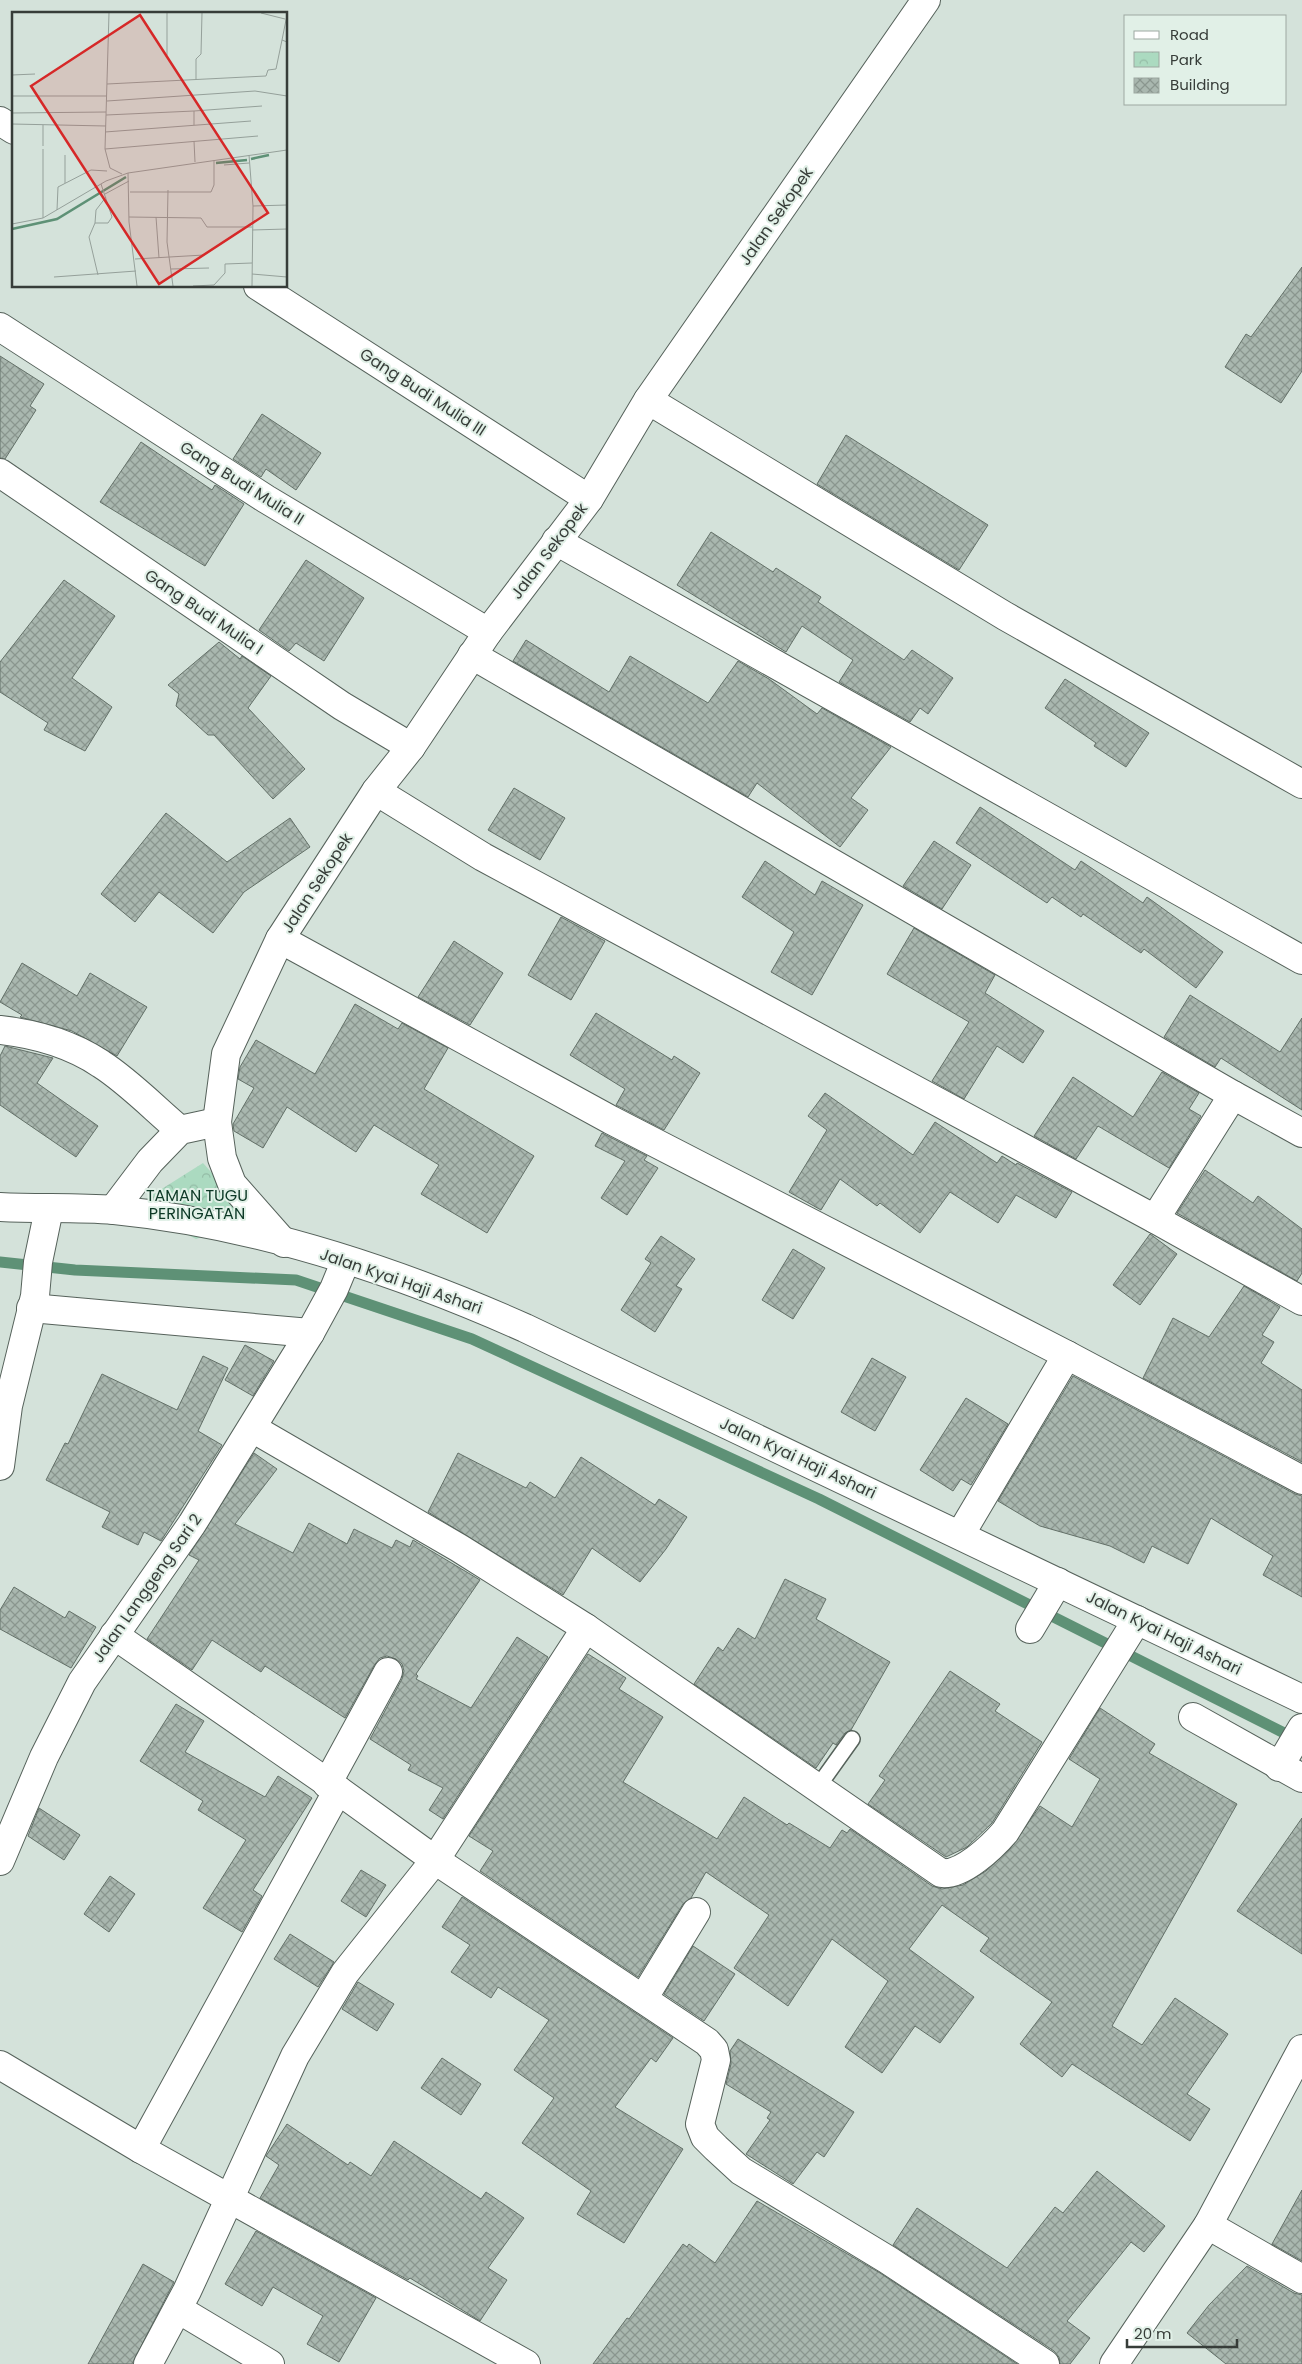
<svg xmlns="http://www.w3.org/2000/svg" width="1302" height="2364" viewBox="0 0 1302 2364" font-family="Poppins,sans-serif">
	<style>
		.park { fill: url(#park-crowns) }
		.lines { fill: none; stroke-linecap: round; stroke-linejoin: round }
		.stream { stroke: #5e9176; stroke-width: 11 }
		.building { fill: url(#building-cross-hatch); stroke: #637068 }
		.lane-casing { stroke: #56625b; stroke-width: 18 }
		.street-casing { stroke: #56625b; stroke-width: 30 }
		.secondary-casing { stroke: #56625b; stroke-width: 30 }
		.lane { stroke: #fff; stroke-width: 15 }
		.street { stroke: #fff; stroke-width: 28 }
		.secondary { stroke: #fff; stroke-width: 28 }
		.labels { text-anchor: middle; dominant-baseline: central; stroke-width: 4; stroke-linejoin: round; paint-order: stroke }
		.street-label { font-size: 16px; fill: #373d39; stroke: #e1f0e7 }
		.park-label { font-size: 16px; fill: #0d3926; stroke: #e1f0e7 }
		.inset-river { fill: none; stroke: #5e9176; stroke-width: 2.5 }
		.inset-road { fill: none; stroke: #95a09a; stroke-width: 1 }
		.view { fill: #d62828; fill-opacity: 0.15; stroke: #d62828; stroke-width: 2.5 }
		.inset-edge { fill: none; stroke: #373d39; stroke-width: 2.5 }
	</style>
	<defs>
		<pattern id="park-crowns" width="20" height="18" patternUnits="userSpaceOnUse" patternTransform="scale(1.25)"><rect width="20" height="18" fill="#abdac0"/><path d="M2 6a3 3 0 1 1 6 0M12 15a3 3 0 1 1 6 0" fill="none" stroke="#94bca6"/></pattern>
		<pattern id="building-cross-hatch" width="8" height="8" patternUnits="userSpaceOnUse" patternTransform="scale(1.25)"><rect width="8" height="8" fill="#a9b7af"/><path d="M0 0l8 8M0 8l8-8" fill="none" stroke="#8a968f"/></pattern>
	</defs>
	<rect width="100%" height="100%" fill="#d4e2da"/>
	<path class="park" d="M203 1163 253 1219 196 1239 133 1207Z"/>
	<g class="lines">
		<path class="stream" d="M0 1262 75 1270 296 1280 472 1339 819 1499 1296 1739"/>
	</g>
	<g class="building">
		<path d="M1302 267V371L1281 403 1225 367 1246 334 1251 337Z"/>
		<path d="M0 356 44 384 30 406 36 410 5 459 0 458Z"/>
		<path d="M262 414 321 453 296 490 266 469 261 477 233 459Z"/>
		<path d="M846 435 988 525 959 570 817 484Z"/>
		<path d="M141 442 212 490 215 485 244 504 205 566 100 502Z"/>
		<path d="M711 532 773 572 776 568 821 597 818 602 904 660 912 650 953 678 928 714 920 708 910 722 839 682 853 660 802 626 786 652 677 585Z"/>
		<path d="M306 560 364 598 324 661 296 643 289 651 259 630Z"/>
		<path d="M64 580 115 616 72 678 112 707 85 751 44 730 48 723 0 692V662Z"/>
		<path d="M526 640 609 692 630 656 708 703 738 661 769 679 817 714 822 708 891 747 851 798 868 810 840 847 757 783 748 797 513 661Z"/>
		<path d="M219 642 240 659 242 656 271 676 248 708 305 769 273 799 214 735H208L176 706 179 694 168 685Z"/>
		<path d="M1065 679 1149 733 1126 767 1094 746 1096 743 1045 708Z"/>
		<path d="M514 788 565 818 540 860 488 830Z"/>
		<path d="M980 807 1075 870 1081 861 1143 903 1147 897 1223 952 1196 988 1144 949 1141 953 1083 914 1081 917 1052 897 1047 903 956 843Z"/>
		<path d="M166 813 227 862 290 818 310 847 244 892 213 933 159 892 135 922 101 894Z"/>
		<path d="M934 841 971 865 942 909 903 886Z"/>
		<path d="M765 861 815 895 822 881 863 905 812 995 771 972 794 932 742 897Z"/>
		<path d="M561 917 605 941 571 1000 528 975Z"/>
		<path d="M914 928 995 975 985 993 1044 1031 1023 1063 997 1046 964 1099 932 1081 969 1022 887 974Z"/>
		<path d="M454 941 503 973 470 1025 418 997Z"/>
		<path d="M22 963 77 996 90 973 147 1007 117 1056 72 1031 20 1017 22 1015 0 1002Z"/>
		<path d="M1190 995 1280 1052 1302 1018V1110L1221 1058 1215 1067 1164 1037Z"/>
		<path d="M355 1004 398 1029 402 1023 448 1048 424 1089 534 1156 487 1233 421 1194 439 1165 374 1125 356 1152 287 1107 263 1148 234 1131 233 1124 254 1088 238 1079 240 1067 256 1040 315 1074Z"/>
		<path d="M596 1013 672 1060 674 1056 700 1073 664 1130 616 1105 625 1089 570 1055Z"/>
		<path d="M5 1046 53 1058 37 1083 98 1126 76 1157 0 1105V1056Z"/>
		<path d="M1162 1072 1199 1093 1189 1109 1201 1116 1169 1168 1098 1126 1076 1159 1034 1136 1073 1077 1133 1117Z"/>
		<path d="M825 1093 913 1155 935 1122 997 1163 1002 1156 1016 1165 1017 1163 1072 1192 1056 1218 1016 1195 998 1223 950 1192 920 1233 880 1203 877 1206 840 1179 821 1210 789 1192 827 1130 808 1116Z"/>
		<path d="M602 1133 647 1156 644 1160 658 1168 627 1215 601 1198 625 1161 595 1146Z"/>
		<path d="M1205 1170 1253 1203 1258 1196 1302 1229V1273L1297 1281 1177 1213Z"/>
		<path d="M1150 1234 1177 1254 1140 1305 1113 1285Z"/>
		<path d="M661 1236 695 1259 676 1286 682 1289 655 1332 621 1310 651 1263 645 1259Z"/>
		<path d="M793 1249 825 1268 793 1319 762 1300Z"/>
		<path d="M1244 1286 1280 1307 1262 1335 1274 1342 1261 1363 1302 1390V1462L1143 1378 1173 1318 1209 1337Z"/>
		<path d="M245 1345 274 1361 253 1396 225 1380Z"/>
		<path d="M203 1356 228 1368 198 1431 222 1445 161 1541 144 1532 138 1545 102 1527 110 1512 46 1480 65 1443 68 1444 102 1374 177 1410Z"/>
		<path d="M872 1358 906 1377 875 1431 841 1412Z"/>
		<path d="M1073 1376 1295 1494 1302 1496V1597L1263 1575 1273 1556 1211 1518 1188 1564 1152 1546 1144 1563 1110 1546 1040 1526 998 1501Z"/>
		<path d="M966 1398 1008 1424 971 1485 961 1479 953 1491 920 1470Z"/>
		<path d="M254 1453 277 1469 235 1524 293 1553 309 1523 347 1544 354 1529 392 1548 396 1540 410 1547 413 1540 480 1580 416 1674 418 1676 416 1679 471 1708 517 1637 548 1657 443 1819 429 1810 443 1788 408 1770 411 1765 370 1739 402 1679 404 1671 402 1664 396 1659 387 1656 380 1658 375 1664 345 1718 265 1666 261 1672 212 1640 192 1670 147 1639 199 1560 189 1555Z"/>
		<path d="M458 1453 526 1488 530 1482 555 1498 581 1457 655 1505 659 1499 687 1517 666 1549 640 1582 592 1548 563 1595 428 1512Z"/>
		<path d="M785 1579 826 1599 816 1619 890 1662 851 1730 845 1733 836 1745 833 1743 816 1768 694 1684 718 1647 723 1651 738 1628 755 1639Z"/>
		<path d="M14 1587 65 1618 69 1611 96 1627 71 1668 0 1629V1610Z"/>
		<path d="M588 1654 626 1678 619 1689 663 1717 623 1782 717 1839 744 1797 787 1825 789 1823 830 1848 842 1830 847 1833 850 1829 932 1886 942 1889 963 1885 986 1871 1010 1849 1040 1806 1072 1827 1100 1779 1069 1759 1100 1708 1155 1744 1149 1753 1237 1804 1112 2026 1142 2045 1175 1998 1228 2034 1187 2094 1210 2109 1190 2141 1072 2064 1062 2077 1020 2044 1052 2002 980 1951 989 1938 942 1905 909 1949 974 1997 940 2043 915 2026 882 2073 845 2047 888 1981 832 1939 788 2006 734 1968 769 1915 706 1872 691 1898 683 1904 638 1977 480 1871 493 1851 469 1836Z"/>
		<path d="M950 1671 1000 1704 995 1711 1042 1742 992 1823 967 1847 946 1857 868 1804 885 1780 879 1776Z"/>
		<path d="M176 1704 204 1721 185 1752 265 1797 278 1776 312 1798 253 1890 262 1896 242 1932 203 1908 246 1840 198 1810 203 1801 140 1761Z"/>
		<path d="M39 1808 80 1835 64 1860 28 1836Z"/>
		<path d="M1302 1818V1954L1237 1911Z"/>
		<path d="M361 1870 386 1885 366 1917 341 1901Z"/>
		<path d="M110 1876 135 1894 109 1932 84 1914Z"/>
		<path d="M462 1897 673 2038 656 2062 651 2058 615 2107 683 2149 624 2243 577 2214 591 2191 522 2143 554 2098 514 2070 549 2020 498 1987 491 1998 451 1972 470 1945 442 1927Z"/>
		<path d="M290 1934 334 1962 318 1987 274 1959Z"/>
		<path d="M693 1946 735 1974 704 2021 664 1994Z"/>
		<path d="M358 1982 394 2004 377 2031 342 2009Z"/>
		<path d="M738 2039 854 2112 824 2157 817 2152 793 2184 746 2154 770 2120 767 2118 771 2112 726 2084 731 2064 730 2051Z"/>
		<path d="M442 2058 481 2084 461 2115 421 2088Z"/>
		<path d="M287 2124 348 2165 350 2162 371 2176 394 2141 481 2199 486 2192 524 2218 488 2268 507 2280 480 2321 410 2278 408 2280 260 2198 279 2165 266 2156Z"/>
		<path d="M1097 2171 1165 2226 1144 2252 1131 2242 1067 2321 1090 2338 1070 2364H1060L1059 2357 1054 2351 893 2245 917 2208 1007 2268 1055 2207 1063 2213Z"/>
		<path d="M1302 2190V2261L1272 2244Z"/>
		<path d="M757 2201 880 2273 1017 2364H593L627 2318 629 2319 683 2244 687 2247 689 2244 715 2263Z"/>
		<path d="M256 2231 376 2298 339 2362 307 2344 323 2316 273 2287 262 2306 225 2284Z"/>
		<path d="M143 2264 174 2282 132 2364H88Z"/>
		<path d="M1247 2266 1294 2293 1302 2295V2364H1226L1187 2333 1209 2305Z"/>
	</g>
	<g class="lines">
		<defs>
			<path id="lane" d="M817 1788 852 1739"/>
			<g id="street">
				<path d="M0 121 14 130"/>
				<path d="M258 286 589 499"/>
				<path d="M0 327 266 499 488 632"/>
				<path d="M648 400 1005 616 1302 784"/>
				<path d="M0 473 342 706 411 747"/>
				<path d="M556 541 1302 960"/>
				<path d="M472 655 1233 1095"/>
				<path d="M376 791 483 857 1155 1219 1302 1301"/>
				<path d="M280 939 611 1120 1067 1355 1302 1480"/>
				<path d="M0 1030C36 1034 71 1044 101 1064 128 1081 156 1110 180 1130"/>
				<path d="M1155 1219 1233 1095 1302 1133"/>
				<path d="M31 1308 310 1333"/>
				<path d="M252 1428 459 1548 586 1628 941 1873C962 1876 992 1847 1005 1832L1137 1620"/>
				<path d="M0 1466 8 1406 35 1296 38 1262 49 1209"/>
				<path d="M960 1535 1067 1355"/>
				<path d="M1030 1629 1058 1582"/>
				<path d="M114 1635 338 1790 435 1860 707 2042 714 2050 716 2060 700 2124 705 2137 716 2148 741 2171 888 2260 1045 2364"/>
				<path d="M1193 1717 1302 1778"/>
				<path d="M1279 1767 1302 1728"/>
				<path d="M327 1784 388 1672"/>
				<path d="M0 1861 44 1757 82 1682 192 1524 310 1333 334 1289 346 1260"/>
				<path d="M643 1999 696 1912"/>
				<path d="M0 2065 141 2149 526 2364"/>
				<path d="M141 2149 338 1790"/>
				<path d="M1208 2225 1302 2279"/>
				<path d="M178 2309 270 2364"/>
				<path d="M148 2364 187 2291 295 2056 345 1973 435 1860 586 1628"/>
			</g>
			<g id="secondary">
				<path d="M0 1207C38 1209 76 1207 114 1210 256 1224 395 1270 525 1328L1302 1699"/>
				<path d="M113 1210 150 1161 180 1130 217 1122"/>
				<path d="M284 1243 232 1184 222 1158 217 1122 226 1054 280 939 376 791 411 747 488 632 589 499 648 400 926 0"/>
				<path d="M1114 2364 1208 2225 1302 2049"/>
			</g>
		</defs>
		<use href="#lane" class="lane-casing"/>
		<use href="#street" class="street-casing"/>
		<use href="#secondary" class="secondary-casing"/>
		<use href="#lane" class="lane"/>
		<use href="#street" class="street"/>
		<use href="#secondary" class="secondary"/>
	</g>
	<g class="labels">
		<g class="street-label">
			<text transform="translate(776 216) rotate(-55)">Jalan Sekopek</text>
			<text transform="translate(423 392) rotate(33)">Gang Budi Mulia III</text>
			<text transform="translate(242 483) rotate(32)">Gang Budi Mulia II</text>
			<text transform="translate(549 551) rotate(-53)">Jalan Sekopek</text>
			<text transform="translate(204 612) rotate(34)">Gang Budi Mulia I</text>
			<text transform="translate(317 883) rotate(-57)">Jalan Sekopek</text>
			<text transform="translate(401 1281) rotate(19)">Jalan Kyai Haji Ashari</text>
			<text transform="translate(798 1458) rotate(25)">Jalan Kyai Haji Ashari</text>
			<text transform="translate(147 1588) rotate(-55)">Jalan Langgeng Sari 2</text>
			<text transform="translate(1164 1633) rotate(26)">Jalan Kyai Haji Ashari</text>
		</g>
		<g class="park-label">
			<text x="197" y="1195">TAMAN TUGU<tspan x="197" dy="18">PERINGATAN</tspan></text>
		</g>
	</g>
	<g transform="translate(12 12)">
		<rect width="275" height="275" fill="#d4e2da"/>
		<path class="inset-river" d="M239 147 257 143M204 151 235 148M0 217 45 207 114 165"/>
		<path class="inset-road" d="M97 1 93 137 98 156 110 162M249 1 273 7M275 3 270 28 275 30M155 43V1M0 63 23 62M184 68V47L189 42 190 1M95 72 254 64 256 58 264 57 270 28M0 84H95M95 89 243 79 275 84M0 101 94 100M94 103 182 99M0 112 94 114M182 113V99L250 94M93 120 239 109M182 129 183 150M31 134V113M93 137 246 124M237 143 241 194 240 274M212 153 237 151M116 161 117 210 125 274M53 171V143M156 178 155 230 161 274M118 180H199L202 173V148M93 182 117 169M241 194 275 193M45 198 46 175 79 158 95 159M117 205 189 206 195 215H240M144 205 147 246M31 206V137M83 211 84 198 94 185M0 212 31 206 94 169 116 161 275 138M240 218 275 217M123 247 192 243M159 257 197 256M240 262 275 265M86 263 77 225 83 211H96L100 205 89 172M42 265 124 259M181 274 202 273 213 261V252L240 251"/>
		<path class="view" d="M128 3 256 201 147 272 19 74Z"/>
		<rect width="275" height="275" class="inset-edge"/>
	</g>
	<rect x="1124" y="15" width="162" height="90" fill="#e1f0e7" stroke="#9da8a1"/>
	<rect x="1134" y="31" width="25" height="8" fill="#ffffff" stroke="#9da8a1"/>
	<text x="1170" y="40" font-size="15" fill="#373d39">Road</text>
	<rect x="1134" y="52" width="25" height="15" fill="url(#park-crowns)" stroke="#9da8a1"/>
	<text x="1170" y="65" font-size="15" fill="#373d39">Park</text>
	<rect x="1134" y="78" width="25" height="15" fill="url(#building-cross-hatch)" stroke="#9da8a1"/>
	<text x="1170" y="90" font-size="15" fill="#373d39">Building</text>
	<path d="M1127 2339v8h110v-8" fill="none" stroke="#373d39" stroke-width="2.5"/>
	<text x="1134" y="2339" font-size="15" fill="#373d39" stroke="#e1f0e7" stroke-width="4" paint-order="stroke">20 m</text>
</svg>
